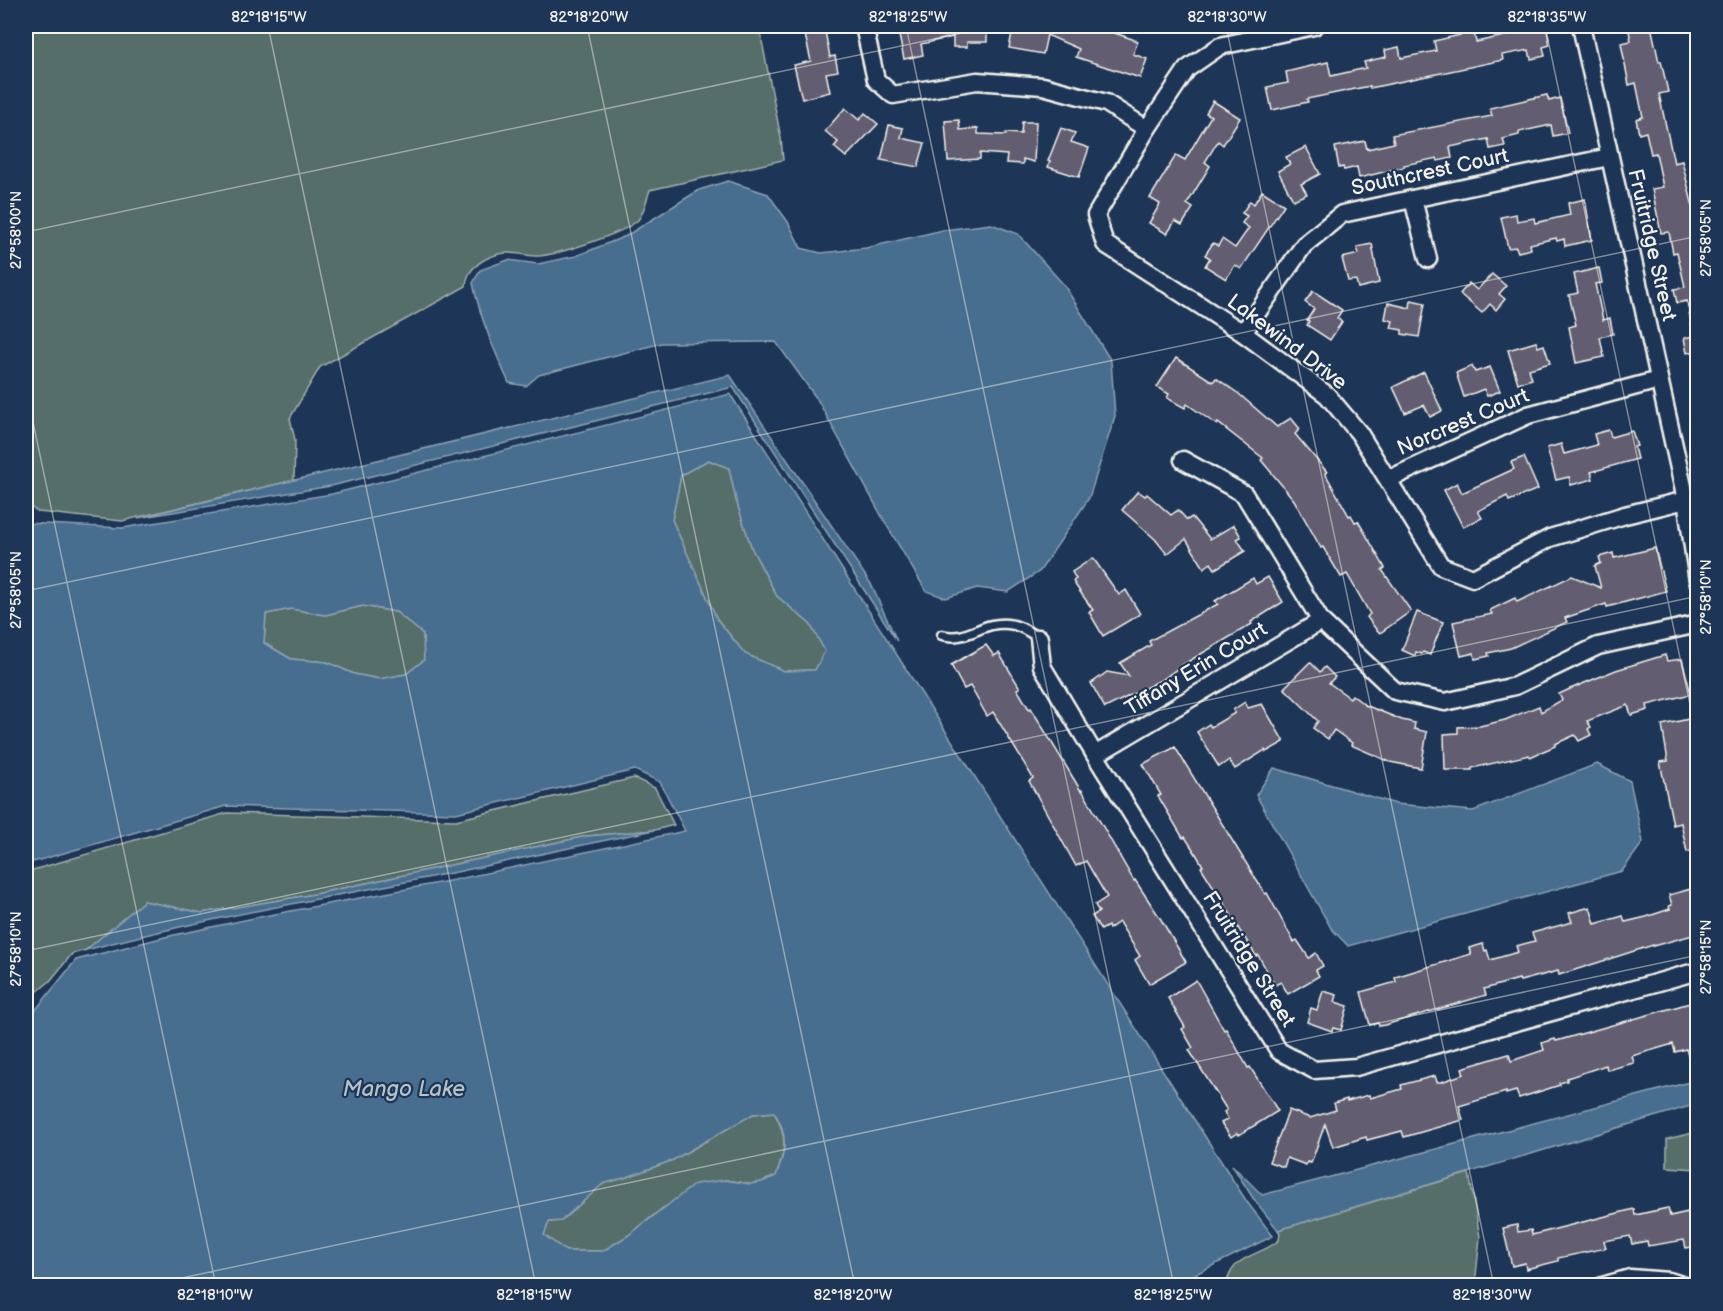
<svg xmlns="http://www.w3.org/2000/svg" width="1723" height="1311" viewBox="0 0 1723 1311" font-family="'Balsamiq Sans',sans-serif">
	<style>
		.green { fill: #566e6a; stroke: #a5b0a9; stroke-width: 1.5 }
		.water { fill: #476e8f; stroke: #8ca2b3; stroke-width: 1.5; fill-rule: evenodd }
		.building { fill: #625d6f; stroke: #f4f1e8; stroke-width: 1.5 }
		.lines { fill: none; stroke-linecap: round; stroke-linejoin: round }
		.service-casing { stroke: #f4f1e8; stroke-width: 13 }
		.minor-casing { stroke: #f4f1e8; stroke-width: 21 }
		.service { stroke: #1d3557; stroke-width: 8 }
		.minor { stroke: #1d3557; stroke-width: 16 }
		.ticks { fill: none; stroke: #f4f1e8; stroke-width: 1.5; stroke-opacity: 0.45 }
		.labels { text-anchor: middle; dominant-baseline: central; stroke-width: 4.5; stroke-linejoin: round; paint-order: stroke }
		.street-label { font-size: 21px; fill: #f4f1e8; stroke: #1d3557 }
		.water-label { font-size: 22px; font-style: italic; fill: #b7c3c9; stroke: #1d3557 }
		.neatline { fill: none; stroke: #f4f1e8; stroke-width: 2 }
		.ticks-label { font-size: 15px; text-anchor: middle; fill: #f4f1e8 }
	</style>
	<rect width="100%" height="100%" fill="#1d3557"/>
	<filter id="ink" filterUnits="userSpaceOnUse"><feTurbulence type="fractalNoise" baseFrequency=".0167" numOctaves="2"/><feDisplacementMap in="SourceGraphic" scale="12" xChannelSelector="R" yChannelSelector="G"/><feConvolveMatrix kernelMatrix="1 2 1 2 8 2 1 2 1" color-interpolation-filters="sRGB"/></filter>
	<g filter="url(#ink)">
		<g class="green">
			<path d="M26 26H759L781 138 783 160 650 190C647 198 644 213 638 220 625 233 557 255 538 256 527 256 516 252 505 253 488 255 466 267 466 286L320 367 290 418 295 440 294 480 122 521 38 512 26 504Z"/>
			<path d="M708 460 729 468 736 500 752 549 777 596 810 624 825 651 815 670 784 671 745 654 717 619 672 520 681 475Z"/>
			<path d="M363 606 396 612 423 634 424 660 406 674 379 679 354 674 327 662 291 659 264 643 266 614 291 609 325 615Z"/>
			<path d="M634 778 655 788 674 825 655 830 587 836 315 894 202 913 144 901 86 950 72 954 50 981 26 1001V872L227 813 456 820Z"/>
			<path d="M774 1112C788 1138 786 1149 776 1176L762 1182 750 1184 725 1180 663 1208 629 1235 603 1251H566L544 1235 549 1222 561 1221 602 1184 627 1177 673 1160 753 1114Z"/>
			<path d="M1697 1132V1169L1667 1167V1139Z"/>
			<path d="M1469 1173 1480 1237 1475 1285 1226 1286C1232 1253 1260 1257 1279 1240L1280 1233 1278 1230Z"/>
		</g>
		<g class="water">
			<path d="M728 181 768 194 788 222 801 248 821 253 866 248 943 230 991 224 1018 234 1064 285 1111 361 1115 416 1089 498 1040 571 1008 592 977 588 946 598 926 591 886 524 817 399 776 342 662 343 539 375 526 386 509 383C494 350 480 318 473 283L480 270 508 260 538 264 576 256 626 236 699 190Z"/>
			<path d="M730 375 871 584 897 641 733 387 331 486 137 518Z"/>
			<path d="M730 394 1247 1202 1273 1236 1171 1286 26 1285V1022L76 960 165 937 254 918 449 881 685 831 660 782 635 770 456 813 226 806 26 864V523L122 528 332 494ZM708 460 729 468 736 500 752 549 777 596 810 624 825 651 815 670 784 671 745 654 717 619 672 520 681 475ZM363 606 396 612 423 634 424 660 406 674 379 679 354 674 327 662 291 659 264 643 266 614 291 609 325 615ZM774 1112C789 1135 786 1151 776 1176L762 1182 750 1184 725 1180 695 1184 629 1235 603 1251H566L544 1235 549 1222 561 1221 603 1184 627 1177 673 1160 753 1114Z"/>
			<path d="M1597 764 1630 781 1643 842 1622 871 1348 946 1331 928 1256 795 1274 768 1396 804 1473 811Z"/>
			<path d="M655 830C585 844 516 860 446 874 326 898 205 918 86 950L144 901 202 913 315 894 587 836Z"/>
			<path d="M1697 1080V1104L1278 1230 1253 1198 1232 1165 1262 1195Z"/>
		</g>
		<g class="building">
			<path d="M803 26H824L830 57 835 56 838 71 826 73 830 92 802 99 794 65 811 61Z"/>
			<path d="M897 26H987V42H967V47H953V37L921 44 923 55 904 59Z"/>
			<path d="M1020 26H1105L1103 29 1138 41 1133 54 1147 59 1140 78 1076 57 1079 49 1047 35 1043 54 1009 48 1012 33 1018 34Z"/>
			<path d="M1507 26H1523L1524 30 1546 26 1550 45 1543 47 1545 56 1531 59 1529 50 1502 55 1503 60 1370 88V86L1307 99 1308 102 1272 110 1267 87 1288 83 1286 72 1328 62 1331 76 1366 68 1364 62 1386 57 1385 50 1399 47 1401 58 1436 51 1434 41 1460 35 1474 32 1476 42 1509 35Z"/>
			<path d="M1628 26H1651L1659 62 1661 61 1668 92 1659 94 1674 163 1682 161 1698 228V326L1692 327 1687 301 1677 303 1674 289 1685 287 1677 252 1673 253 1669 232 1661 233 1652 189 1663 187 1656 153 1651 154 1646 132 1639 134 1636 119 1643 117 1636 83 1629 85 1621 43 1631 41Z"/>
			<path d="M1547 95 1549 101 1560 98 1568 133 1553 136 1551 125 1519 132V135L1503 139 1505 146 1490 149 1488 139 1450 147 1452 158 1438 161 1437 158 1404 165V167L1359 178 1357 167 1344 170 1343 167 1339 168 1335 147 1365 141 1367 149 1394 143 1392 135 1492 116 1490 108Z"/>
			<path d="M1213 101 1240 118 1223 145 1218 141 1205 162 1210 166 1187 204 1193 208 1182 225 1175 221 1167 234 1149 223 1160 204 1150 198 1176 155 1185 160 1211 116 1206 113Z"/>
			<path d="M845 108 859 120 865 113 878 124 846 157 834 147 838 142 825 131Z"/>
			<path d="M959 120 960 130 978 128V134L1006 135V133L1021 134 1022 122H1036L1034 162 1023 159V164L1006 163 1007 155 980 153V159L948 161 945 121Z"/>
			<path d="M889 125 903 128 901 138 925 143 918 167 881 160Z"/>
			<path d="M1061 128 1075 133 1071 142 1089 148 1079 177 1048 167 1050 161H1048Z"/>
			<path d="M1306 147 1320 174 1301 184 1307 194 1293 200 1278 171 1290 164 1286 157Z"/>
			<path d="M1262 191 1284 205 1241 269 1235 265 1226 279 1205 266 1210 258 1205 255 1213 243 1218 246 1222 239 1235 248 1249 228 1242 223 1247 216 1242 213 1250 201 1254 204Z"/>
			<path d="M1585 199 1592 240 1565 246 1564 239 1557 241 1556 238 1530 244 1531 249 1518 252 1516 247 1508 248 1501 217 1516 214 1517 221 1534 218 1535 223 1570 215 1568 203Z"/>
			<path d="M1372 244 1379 283 1358 288 1356 280 1348 281 1342 258 1359 254 1357 247Z"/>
			<path d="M1599 268 1602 283 1595 284 1603 320 1610 318 1613 334 1600 337 1604 357 1576 363 1569 327 1576 325 1569 295 1578 293 1574 274Z"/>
			<path d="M1492 274 1506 286 1499 294 1505 299 1496 310 1490 304 1482 313 1460 294 1469 283 1477 290Z"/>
			<path d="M1313 291 1342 310 1337 318 1342 322 1330 340 1307 325 1309 321 1307 320 1314 309 1305 302Z"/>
			<path d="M1411 300 1425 303 1419 337 1402 334V330L1391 328 1393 321 1385 319 1388 303 1410 308Z"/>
			<path d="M1698 335V351L1687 353 1684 338Z"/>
			<path d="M1536 342 1538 347 1544 345 1550 363 1529 369 1532 379 1518 383 1508 350Z"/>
			<path d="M1176 358 1213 382 1216 378 1239 394 1277 427 1291 418 1300 429 1295 434 1327 472 1325 473 1349 516 1351 515 1355 522 1358 521 1385 568 1382 570 1411 611 1380 633 1375 628 1367 617 1370 614 1347 574 1341 577 1323 547 1321 548 1294 500 1261 460 1263 458 1218 423 1217 425 1187 404 1185 408 1167 398 1169 394 1157 387Z"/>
			<path d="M1472 366 1475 372 1490 367 1500 391 1487 396 1484 389 1464 397 1456 373Z"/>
			<path d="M1424 372 1442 411 1430 417 1424 405 1405 413 1393 387Z"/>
			<path d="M1609 430 1611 437 1632 431 1637 446 1634 447 1637 459 1591 472 1593 479 1571 485 1569 477 1556 480 1547 448 1561 444 1564 454 1597 445 1594 434Z"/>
			<path d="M1524 457 1538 489 1509 501 1507 496 1478 511 1482 518 1463 527 1444 490 1457 483 1462 493 1514 469 1511 462Z"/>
			<path d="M1138 491 1145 496 1147 494 1171 515 1178 510 1187 520 1192 517 1210 539 1234 525 1241 537 1237 539 1245 551 1215 569 1211 563 1204 568 1186 539 1167 554 1155 539 1122 510Z"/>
			<path d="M1655 548 1666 591 1607 607 1606 604 1565 618 1567 622 1511 648 1488 653 1489 656 1475 659 1474 653 1461 656 1453 622 1492 614 1490 610 1515 598 1517 602 1572 576 1601 588 1595 566 1601 563 1599 557 1613 553 1614 558Z"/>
			<path d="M1093 558 1119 595 1126 590 1140 614 1103 636 1089 612 1093 610 1076 586 1073 581 1076 579 1072 572Z"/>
			<path d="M1268 577 1283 602 1251 622 1252 624 1184 664 1163 679 1105 708 1091 683 1093 682 1107 672 1129 676 1120 663 1151 645 1149 641 1218 604 1215 601 1253 578 1256 584Z"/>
			<path d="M1417 612 1443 622 1430 655 1423 652 1422 654 1416 652 1415 656 1402 650Z"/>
			<path d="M986 645 994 656 999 653 1020 688 1017 689 1029 709 1031 708 1081 791 1082 790 1134 881 1135 880 1162 921 1186 962 1149 984 1135 960 1140 956 1119 922 1109 929 1108 926 1101 930 1092 916 1099 912 1095 905 1107 897 1086 861 1076 866 1029 781 1033 778 993 712 987 716 970 686 964 689 951 665Z"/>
			<path d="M1665 655 1667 661 1682 659 1691 694 1647 705 1648 710 1631 715 1628 705 1587 721 1591 727 1588 729 1591 735 1579 741 1575 735 1555 744V746L1530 757 1529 755 1472 768V770H1445L1444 734 1458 733V727L1480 726 1505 720 1539 706 1541 712 1562 700 1559 694 1570 689 1616 670Z"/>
			<path d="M1310 662 1320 672 1325 667 1335 677 1329 683 1350 698 1352 695 1365 705 1402 720 1415 723 1414 729 1427 732 1421 768 1390 762 1351 745 1352 743 1334 730 1328 739 1313 728 1318 721 1284 688Z"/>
			<path d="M1245 702 1248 708 1262 704 1284 742 1266 752 1265 750 1235 769 1229 760 1219 767 1197 732 1209 724 1211 727 1235 713 1233 710Z"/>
			<path d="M1689 719 1691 727 1694 726 1695 732H1698V849L1687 852 1681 823 1673 825 1660 762 1668 761 1662 725Z"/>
			<path d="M1175 747 1265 894 1267 893 1294 942 1297 940 1309 958 1316 953 1323 966 1316 970 1319 976 1288 994 1281 982 1275 985 1258 955 1256 956 1245 938H1244L1237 926H1238L1201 867 1203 866 1196 854 1185 837 1183 838 1158 796 1161 795 1143 764Z"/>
			<path d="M1691 889 1694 899 1698 898V931L1693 933V935L1653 946V945L1559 975 1558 971 1520 981 1519 979 1484 989 1486 995 1385 1025 1379 1026 1378 1023 1370 1025 1361 992 1396 982 1395 977 1471 954 1469 948 1483 944 1485 951 1487 950 1490 960 1518 952 1516 946 1535 941 1532 933 1572 922 1569 913 1590 907 1595 924 1623 916 1625 922 1646 917 1670 909 1669 906 1672 905 1669 895Z"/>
			<path d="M1196 980 1224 1030 1226 1029 1248 1068 1250 1067 1278 1111 1239 1135 1237 1133 1231 1137 1221 1123 1228 1119 1224 1112 1227 1110 1189 1050 1193 1048 1182 1029 1185 1027 1168 998Z"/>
			<path d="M1323 991 1337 995 1335 1002 1348 1006 1341 1030 1333 1028 1332 1031 1307 1022 1311 1008 1317 1010Z"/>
			<path d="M1690 1003 1691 1007 1698 1005V1074L1694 1075 1686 1049 1675 1052 1673 1044 1632 1056 1634 1063 1607 1070 1606 1065 1567 1078V1081L1559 1083 1560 1085 1519 1098 1516 1091 1506 1094V1092L1459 1106 1463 1120 1404 1137 1402 1131 1367 1140 1366 1137 1333 1147 1325 1124 1311 1163 1307 1162 1306 1165 1287 1158 1284 1167 1269 1162 1289 1110 1310 1118 1336 1110 1334 1103 1347 1099V1101L1369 1095 1370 1098 1402 1089 1401 1085 1435 1076 1437 1082H1441L1464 1074 1462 1068 1509 1054 1511 1061 1544 1050 1542 1043 1555 1039 1556 1041Z"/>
			<path d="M1668 1208 1670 1216 1688 1212 1689 1219 1698 1217V1246L1686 1248 1684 1240 1648 1246 1647 1241 1632 1244 1630 1236 1604 1241 1606 1248 1558 1258V1261L1526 1269 1525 1263 1512 1266 1503 1228 1517 1225 1518 1232 1531 1230 1532 1235 1634 1209 1635 1215Z"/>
		</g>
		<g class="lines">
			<defs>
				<path id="service" d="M942 635C969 642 981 621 1008 624 1020 625 1029 632 1039 638"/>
				<g id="minor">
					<path d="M864 26 876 80 893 95 977 81 1043 86 1106 103 1147 129"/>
					<path d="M1314 26 1220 46 1187 69 1147 129 1096 215 1105 244 1243 333 1327 395 1359 433 1441 566 1473 578 1550 538 1625 515 1698 497"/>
					<path d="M1581 26 1686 500 1698 581"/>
					<path d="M1413 199 1428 259"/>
					<path d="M1243 333 1304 245 1342 214 1609 157"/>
					<path d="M1183 460 1244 494 1321 621 1395 691 1445 702 1515 686 1598 646 1698 624"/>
					<path d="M1389 479 1528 415 1659 380"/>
					<path d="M1039 638 1042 666 1095 755 1279 1051 1314 1070 1356 1067 1698 971"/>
					<path d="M1095 755 1321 621"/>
					<path d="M1602 1286 1630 1278 1669 1281 1685 1286"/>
				</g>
			</defs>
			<use href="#service" class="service-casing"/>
			<use href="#minor" class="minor-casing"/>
			<use href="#service" class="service"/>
			<use href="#minor" class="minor"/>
		</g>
	</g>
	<path class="ticks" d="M268 26 536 1286M587 26 855 1286M906 26 1174 1286M1226 26 1494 1286M1545 26 1698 742M26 232 995 26M26 389 216 1286M26 591 1698 236M26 951 1698 596M144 1286 1698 955"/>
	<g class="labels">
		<g class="street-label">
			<text transform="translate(1430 172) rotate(-12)">Southcrest Court</text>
			<text transform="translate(1652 245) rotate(77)">Fruitridge Street</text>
			<text transform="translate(1287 342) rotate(37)">Lakewind Drive</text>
			<text transform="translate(1463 422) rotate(-23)">Norcrest Court</text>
			<text transform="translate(1196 669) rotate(-31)">Tiffany Erin Court</text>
			<text transform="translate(1249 959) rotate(58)">Fruitridge Street</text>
		</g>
		<g class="water-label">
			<text x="404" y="1089">Mango Lake</text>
		</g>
	</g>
	<rect width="1723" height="1311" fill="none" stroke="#1d3557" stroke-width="66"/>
	<rect x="33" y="33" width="1657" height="1245" class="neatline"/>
	<g class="ticks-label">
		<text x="269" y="22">82°18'15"W</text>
		<text x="589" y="22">82°18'20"W</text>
		<text x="908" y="22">82°18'25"W</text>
		<text x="1227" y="22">82°18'30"W</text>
		<text x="1547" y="22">82°18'35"W</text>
		<text transform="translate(16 230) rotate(-90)" y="5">27°58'00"N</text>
		<text transform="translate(1706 238) rotate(-90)" y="5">27°58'05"N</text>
		<text transform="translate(16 590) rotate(-90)" y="5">27°58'05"N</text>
		<text transform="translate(1706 597) rotate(-90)" y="5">27°58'10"N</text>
		<text transform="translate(16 949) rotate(-90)" y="5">27°58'10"N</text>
		<text transform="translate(1706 957) rotate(-90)" y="5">27°58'15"N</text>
		<text x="215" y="1300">82°18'10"W</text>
		<text x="534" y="1300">82°18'15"W</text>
		<text x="853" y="1300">82°18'20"W</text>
		<text x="1173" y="1300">82°18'25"W</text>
		<text x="1492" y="1300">82°18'30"W</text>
	</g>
</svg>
